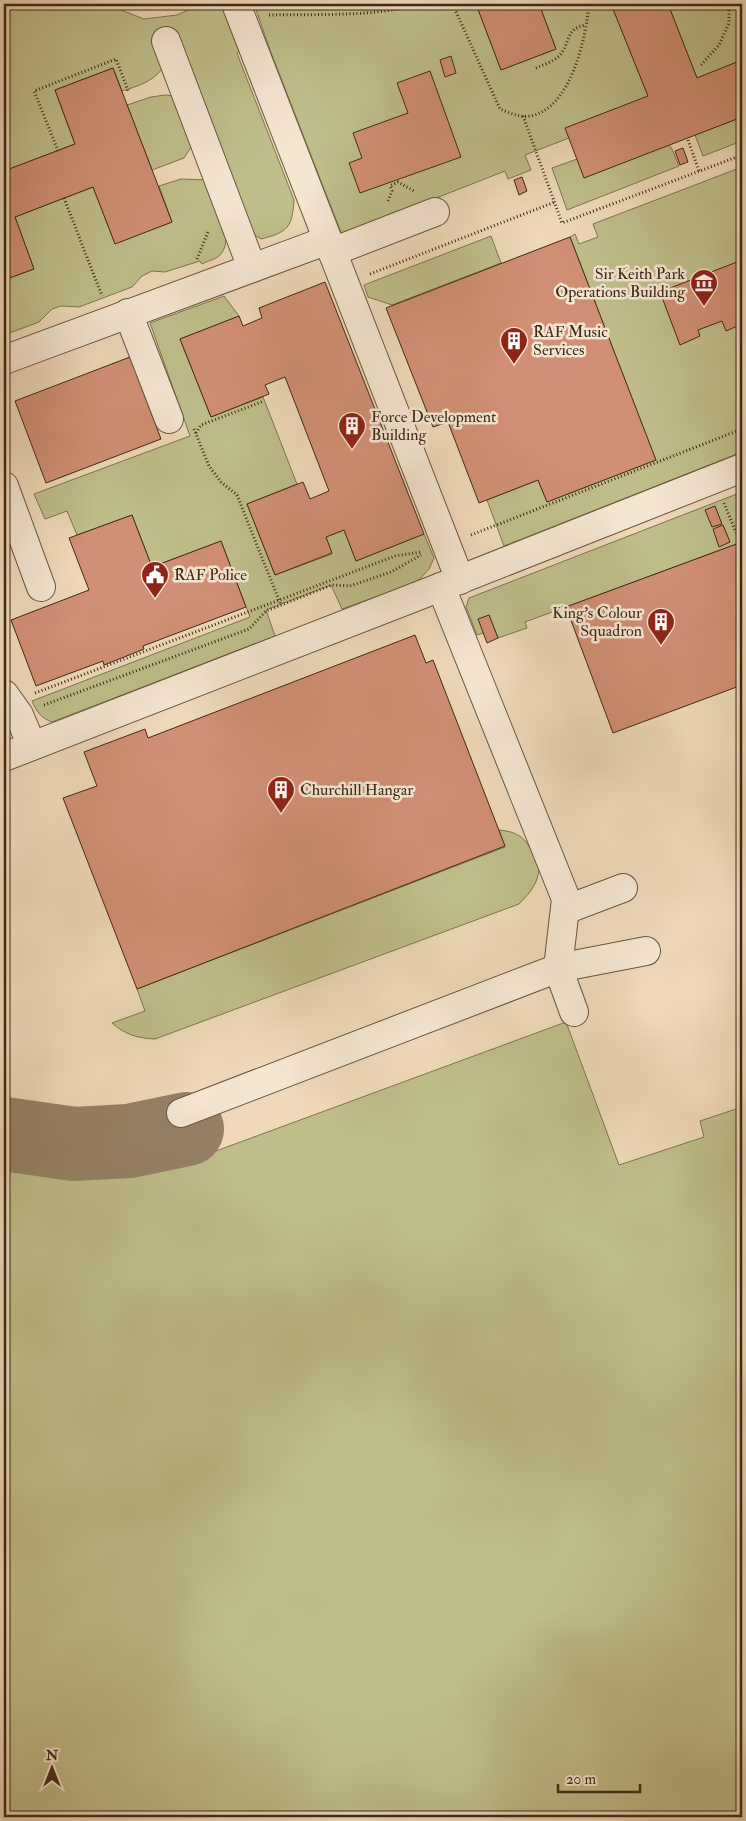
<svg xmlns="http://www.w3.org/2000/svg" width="746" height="1821" viewBox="0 0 746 1821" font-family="'IM FELL Double Pica',serif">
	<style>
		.green { fill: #bfbe8b; stroke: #7e7450 }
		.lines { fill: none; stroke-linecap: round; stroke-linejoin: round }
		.taxiway { stroke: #968166; stroke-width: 74 }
		.building { fill: #d18f75; stroke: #3e2914 }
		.minor-casing { stroke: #6a553d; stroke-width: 30 }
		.path { stroke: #3e2914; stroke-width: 3; stroke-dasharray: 1 2.5; stroke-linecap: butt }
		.minor { stroke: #f5e6d2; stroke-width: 28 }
		.labels { text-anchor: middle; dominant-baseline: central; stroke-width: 5; stroke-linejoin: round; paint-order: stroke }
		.poi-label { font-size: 16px; fill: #3e2914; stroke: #f5e6d2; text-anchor: start }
	</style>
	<rect width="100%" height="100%" fill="#efd9b9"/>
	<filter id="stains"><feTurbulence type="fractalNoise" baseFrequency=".004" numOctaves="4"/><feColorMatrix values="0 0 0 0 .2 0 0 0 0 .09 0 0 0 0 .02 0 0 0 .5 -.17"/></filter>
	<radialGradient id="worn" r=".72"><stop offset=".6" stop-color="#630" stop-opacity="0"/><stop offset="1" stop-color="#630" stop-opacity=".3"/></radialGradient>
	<g class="green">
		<path d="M4 4H110L111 6 144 19 177 15 201 4H225L243 50 237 53 240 61 294 200C292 228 288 232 261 239L253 234 172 30 152 36 162 69C152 82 138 86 122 91L113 68 55 90 75 144 4 171Z"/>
		<path d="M254 4H366L367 6 374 4H476L501 70 556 49 539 4H611L648 96 569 138 525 155 531 170 508 179 505 171 342 235 270 50Z"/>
		<path d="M668 4H742V60L697 78Z"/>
		<path d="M165 95 173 96 195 141 184 158 152 170 127 105 151 97Z"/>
		<path d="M742 117V141L703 156 695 135Z"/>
		<path d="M669 145 672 149 679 166 567 210 552 168 577 159Z"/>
		<path d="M742 167V452L504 546 487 500 538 480 547 502 655 460 570 237 575 234 579 244 598 237 593 224Z"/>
		<path d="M181 179 209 180C215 200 236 239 220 255 215 260 207 261 202 264L200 261 165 272 152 271 142 276 132 287 79 307 61 306 52 309 39 322 4 335V280L34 269 15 217 93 187 115 243 172 222 159 186Z"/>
		<path d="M491 236 501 263 392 305 368 297 364 285Z"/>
		<path d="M224 296 239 316 180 339 211 417 263 397 297 484 247 504 275 575 332 554 326 537 344 530 356 561 424 534 434 558 429 569 417 582 342 609 331 585 266 610 275 636 52 722C41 718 37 712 32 701L250 617 221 541 152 567 132 515 77 535 67 511 45 519 34 494 190 436 150 323Z"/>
		<path d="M742 492V542L525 622 527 628 498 638 489 615 483 633 477 635 466 607 469 598Z"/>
		<path d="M499 830C519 832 526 838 534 856 537 861 540 869 538 875 536 886 527 896 519 904L155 1039C137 1038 126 1035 112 1023L145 1011 137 989 505 847Z"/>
		<path d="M566 1022 619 1165 704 1137 700 1121 742 1107V1817H4V1166L64 1173 145 1174 197 1158Z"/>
	</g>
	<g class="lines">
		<path class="taxiway" d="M4 1134 74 1144 129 1141 187 1129"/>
	</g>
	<g class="building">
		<path d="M476 4H539L556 49 501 70Z"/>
		<path d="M611 4H668L697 78 742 60V117L584 178 565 128 648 96Z"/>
		<path d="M451 56 456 73 445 77 440 60Z"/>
		<path d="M113 68 172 222 115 244 93 187 15 217 34 269 4 280V171L75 144 55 90Z"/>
		<path d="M430 71 461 157 360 193 349 163 362 158 353 133 408 113 397 83Z"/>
		<path d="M683 148 688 162 680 165 675 151Z"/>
		<path d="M522 177 527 191 519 195 514 180Z"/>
		<path d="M570 237 656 460 547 502 538 480 479 503 448 422 433 427 386 308Z"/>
		<path d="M742 260V324L726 331 722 321 698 330 700 336 680 345 660 292Z"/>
		<path d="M325 282 424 534 356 561 344 530 326 537 332 553 275 575 247 504 303 482 310 499 329 491 285 377 265 385 269 394 211 417 180 339 239 316 243 326 262 318 259 308Z"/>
		<path d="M130 357 161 439 46 483 15 401Z"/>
		<path d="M715 506 722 524 712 527 705 510Z"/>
		<path d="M132 515 152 567 221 541 246 607 143 646 144 649 104 665 103 661 36 686 11 620 89 590 69 538Z"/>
		<path d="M723 525 730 542 719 547 713 529Z"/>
		<path d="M742 542V685L613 733 566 607Z"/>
		<path d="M489 615 498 638 487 643 478 619Z"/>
		<path d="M415 635 426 663 433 660 505 846 137 989 63 798 97 786 84 752 145 729 148 738Z"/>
	</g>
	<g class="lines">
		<defs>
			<g id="minor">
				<path d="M236 4 460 580"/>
				<path d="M166 41 252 268"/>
				<path d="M332 252 435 212"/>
				<path d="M128 313 169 419"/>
				<path d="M4 360 328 240"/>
				<path d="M4 486 41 587"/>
				<path d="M441 587 566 899 558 968 574 1012"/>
				<path d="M4 694 19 715 32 746"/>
				<path d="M4 757 441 587 742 468"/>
				<path d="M565 910 623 888"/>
				<path d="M181 1113 548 972 558 968 646 951"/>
			</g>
		</defs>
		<use href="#minor" class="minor-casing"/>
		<g class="path">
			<path d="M450 4 453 5 500 109C510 113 520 118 530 116 571 109 586 38 589 4"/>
			<path d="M269 15C321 14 372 17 422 4"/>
			<path d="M701 65 719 45 729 23V4"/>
			<path d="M536 68C543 65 552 62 558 57 571 45 564 28 586 25"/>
			<path d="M523 116 562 223 742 155"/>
			<path d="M688 140 699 171"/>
			<path d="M58 151 34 91 116 59 129 93"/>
			<path d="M64 198 102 296"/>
			<path d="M388 201 392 191 390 186 398 182 414 191"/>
			<path d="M197 259 208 232"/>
			<path d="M370 274 555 202"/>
			<path d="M194 429 209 466 221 482 237 495 281 605"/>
			<path d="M196 433 201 425 264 401"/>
			<path d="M724 503 738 537"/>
			<path d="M471 535 742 429"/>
			<path d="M4 655 9 668"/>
			<path d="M35 693 395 556 421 552"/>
			<path d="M44 705 249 629 266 611 332 585 350 586 391 572 421 555"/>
		</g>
		<use href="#minor" class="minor"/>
	</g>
	<defs>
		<symbol id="museum-pin" viewBox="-11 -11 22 30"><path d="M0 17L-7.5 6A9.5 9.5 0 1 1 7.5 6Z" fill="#8f2418" stroke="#f5e6d2"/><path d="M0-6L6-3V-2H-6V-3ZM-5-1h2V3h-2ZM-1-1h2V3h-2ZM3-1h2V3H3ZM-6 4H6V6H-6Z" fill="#fff"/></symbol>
		<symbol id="building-pin" viewBox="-11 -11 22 30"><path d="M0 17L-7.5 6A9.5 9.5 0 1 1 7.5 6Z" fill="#8f2418" stroke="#f5e6d2"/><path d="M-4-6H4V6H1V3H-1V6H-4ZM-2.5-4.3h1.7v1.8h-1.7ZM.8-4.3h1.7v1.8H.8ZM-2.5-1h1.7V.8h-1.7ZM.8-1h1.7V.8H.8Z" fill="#fff"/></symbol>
		<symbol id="civic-pin" viewBox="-11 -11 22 30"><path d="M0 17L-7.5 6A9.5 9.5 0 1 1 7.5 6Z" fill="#8f2418" stroke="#f5e6d2"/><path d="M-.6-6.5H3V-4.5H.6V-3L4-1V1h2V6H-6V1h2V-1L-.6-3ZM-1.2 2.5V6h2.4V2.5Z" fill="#fff"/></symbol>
	</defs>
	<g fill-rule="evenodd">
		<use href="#museum-pin" x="688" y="267" width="32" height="43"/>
		<use href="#building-pin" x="498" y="325" width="32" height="43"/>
		<use href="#building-pin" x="336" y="410" width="32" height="43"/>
		<use href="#civic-pin" x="139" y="559" width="32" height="43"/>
		<use href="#building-pin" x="645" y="606" width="32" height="43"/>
		<use href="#building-pin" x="265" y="774" width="32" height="43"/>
	</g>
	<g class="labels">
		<g class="poi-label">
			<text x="685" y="274" text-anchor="end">Sir Keith Park<tspan x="685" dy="18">Operations Building</tspan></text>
			<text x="533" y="332">RAF Music<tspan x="533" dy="18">Services</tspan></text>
			<text x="371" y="417">Force Development<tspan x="371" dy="18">Building</tspan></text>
			<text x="174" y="575">RAF Police</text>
			<text x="642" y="613" text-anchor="end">King's Colour<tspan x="642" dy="18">Squadron</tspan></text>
			<text x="300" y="790">Churchill Hangar</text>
		</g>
	</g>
	<rect width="746" height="1821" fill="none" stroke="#efd9b9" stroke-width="20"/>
	<rect x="5" y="5" width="736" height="1811" fill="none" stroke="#3e2914" stroke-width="2.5"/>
	<rect x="10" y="10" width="726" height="1801" fill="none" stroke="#3e2914"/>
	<g transform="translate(52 1768)" stroke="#f5e6d2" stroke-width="4" paint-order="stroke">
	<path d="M0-4L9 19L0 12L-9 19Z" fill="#3e2914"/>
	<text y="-8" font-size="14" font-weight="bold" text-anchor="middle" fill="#3e2914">N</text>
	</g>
	<path d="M558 1784v8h82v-8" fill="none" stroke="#3e2914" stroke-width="2.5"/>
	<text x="566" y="1784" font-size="15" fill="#3e2914" stroke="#f5e6d2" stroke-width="4" paint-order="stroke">20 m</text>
	<rect width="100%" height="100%" filter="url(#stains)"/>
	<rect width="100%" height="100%" fill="url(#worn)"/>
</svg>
